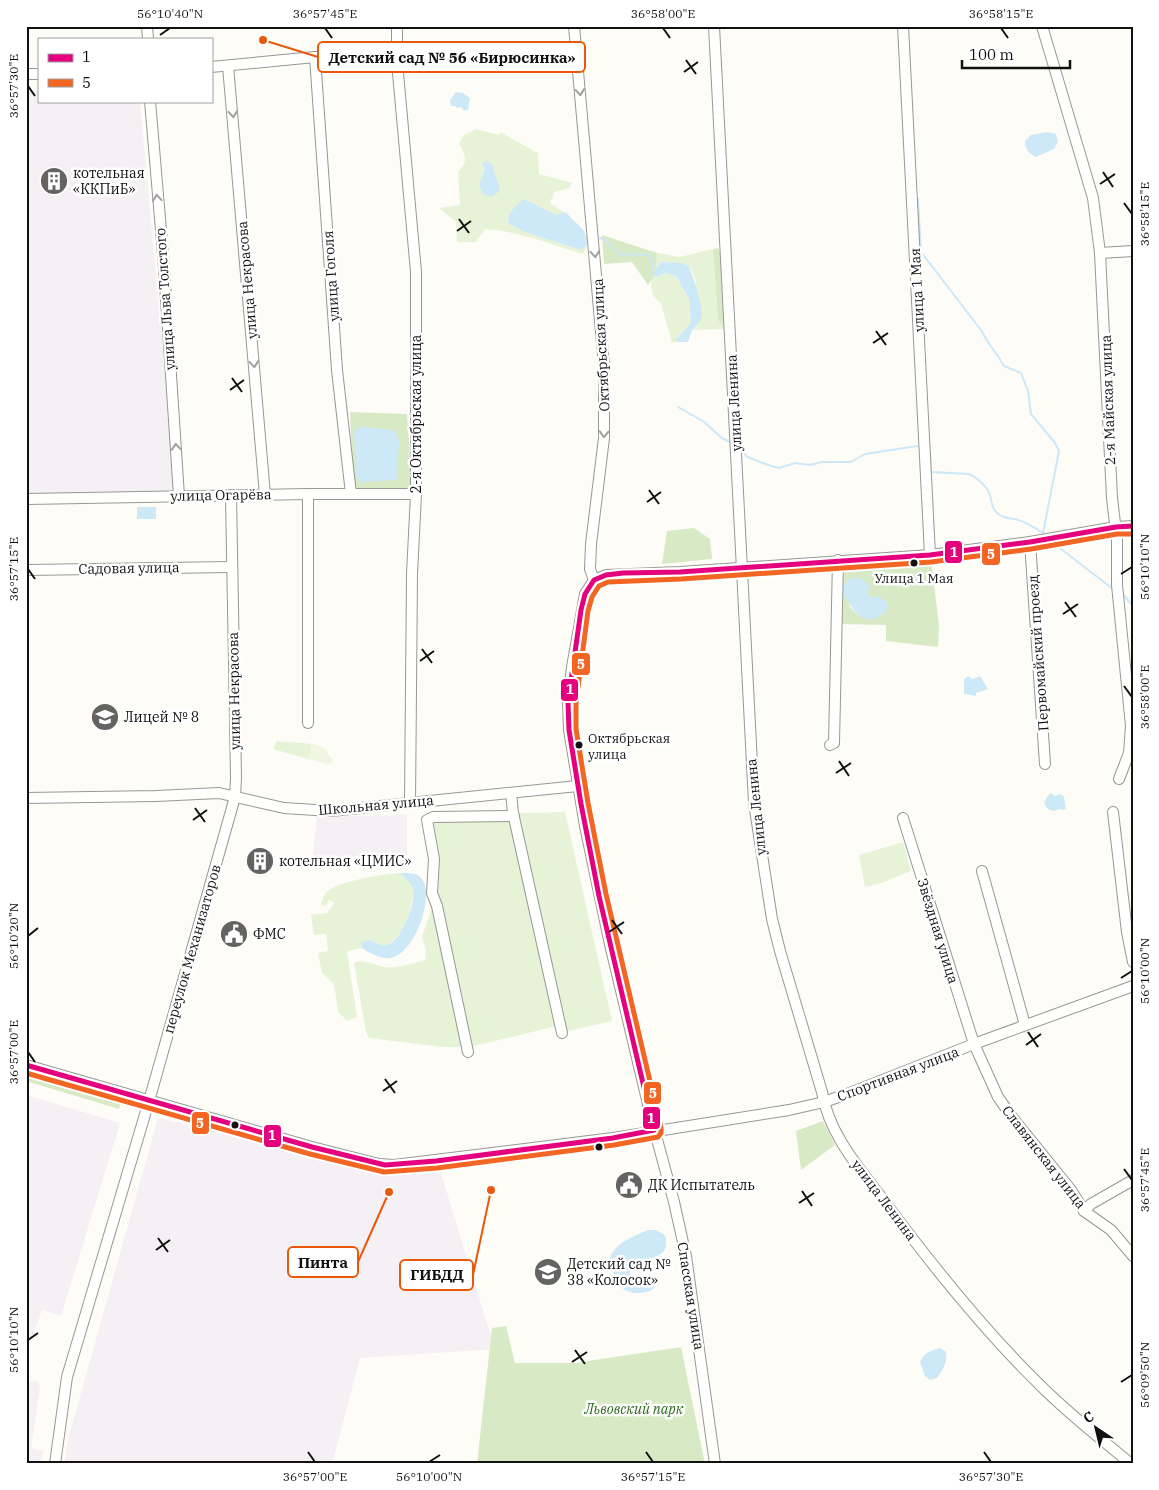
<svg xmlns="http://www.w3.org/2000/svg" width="1159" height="1490" viewBox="0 0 1159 1490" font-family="'IBM Plex Serif',serif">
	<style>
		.industrial { fill: #f5f0f3 }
		.green { fill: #e7f3d7; fill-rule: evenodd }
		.forest { fill: #d8eac5; fill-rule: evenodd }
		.pitch { fill: #f0f6e1 }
		.water { fill: #cde8f7 }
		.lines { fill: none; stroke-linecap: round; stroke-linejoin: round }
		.stream { stroke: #cde8f7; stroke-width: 2 }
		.minor-casing { stroke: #979795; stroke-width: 12 }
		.minor { stroke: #fffffe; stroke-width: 10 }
		.bus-1-casing { stroke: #fff; stroke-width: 9 }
		.bus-2-casing { stroke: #fff; stroke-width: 9 }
		.bus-1 { stroke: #e5007d; stroke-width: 5 }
		.bus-2 { stroke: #f26522; stroke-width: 5 }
		.oneway { stroke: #a0a09f }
		.ticks { fill: none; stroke: #111; stroke-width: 2 }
		.bus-dot { fill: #111; stroke: #fff; stroke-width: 2 }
		.labels { text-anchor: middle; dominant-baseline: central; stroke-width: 5; stroke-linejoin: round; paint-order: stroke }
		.bus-label { font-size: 13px; fill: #111; stroke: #fff }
		.poi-label { font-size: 14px; fill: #111; stroke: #fff; text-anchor: start }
		.street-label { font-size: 14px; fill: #111; stroke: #fff }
		.park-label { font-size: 14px; font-style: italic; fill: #2f6b1f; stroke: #fff }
		.leader { fill: none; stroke: #e8590c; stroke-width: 2 }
		.callout-dot { fill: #e8590c; stroke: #fff; stroke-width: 2 }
		.callout { fill: #fff; stroke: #e8590c; stroke-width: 2 }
		.callout-label { font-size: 15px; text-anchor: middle; font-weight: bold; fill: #111 }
		.line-badge { stroke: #fff; stroke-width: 2 }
		.badge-label { font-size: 14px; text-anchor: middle; font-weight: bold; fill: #fff }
		.neatline { fill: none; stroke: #111; stroke-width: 2 }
		.ticks-label { font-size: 12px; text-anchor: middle; fill: #111 }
	</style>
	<rect width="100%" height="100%" fill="#fdfcf7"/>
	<g class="industrial">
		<path d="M26 91H39V101H140L176 493 26 496Z"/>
		<path d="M407 815V856L399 862H312L317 817Z"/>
		<path d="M26 1095 120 1123 61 1316 42 1310 30 1343 26 1341Z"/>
		<path d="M158 1118 402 1171 440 1170 495 1349 360 1358 332 1464H64L69 1436Z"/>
		<path d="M37 1381 40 1388 31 1448 43 1451 41 1464H26V1382Z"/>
	</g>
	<g class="green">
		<path d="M476 129 499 135 500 132 538 153 539 174 572 183 569 188 554 192 553 198 550 200 551 204 564 212 556 215 524 199 509 214 508 223 525 232 579 250 587 245 585 251 582 254C550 244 518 231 485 229L476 242H457L456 222 439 208 460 205 458 171C469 163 465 154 459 143L464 135ZM484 166 494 168 495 177 481 190V179L485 169Z"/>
		<path d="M713 249 718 320 724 329 692 330 696 328 702 314 695 288 696 282 691 268 676 263 662 262 655 269 657 253 680 257Z"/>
		<path d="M665 273 676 276 689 300 691 323 678 336 677 342 672 343 661 303 654 297 651 288 652 278 655 275 657 277Z"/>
		<path d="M277 741 312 744 308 759 273 749Z"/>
		<path d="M565 812 612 1021 564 1032 516 813Z"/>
		<path d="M513 818 557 1026 469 1047 437 888 430 820Z"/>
		<path d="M903 842 911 871C897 876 880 885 865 887L859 855Z"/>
		<path d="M400 873C405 878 411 882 413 889 414 894 412 900 411 905 407 922 401 940 383 946L369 940 361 942 362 948 347 951 357 1017 347 1021 338 1011 334 984 322 973 318 953 328 951 326 934 314 935 311 915 327 913 335 903 329 900 325 906 321 905C322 900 324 894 328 891 339 881 385 874 400 873Z"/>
		<path d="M435 906 463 1047H442L369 1038 366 1032 354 963C363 958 375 966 385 967 398 969 413 963 425 960L426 950 422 937 432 907Z"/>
	</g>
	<g class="forest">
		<path d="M602 235 657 253 655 275 648 285 632 262 604 264Z"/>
		<path d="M718 248 720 254 724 329 718 320 713 249Z"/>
		<path d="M350 412 407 414 412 485 409 489H359L356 487 353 479Z"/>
		<path d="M694 528 710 539 712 559 662 564 667 531Z"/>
		<path d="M931 559 939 626 938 647 886 641V625L839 624 841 564ZM871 586 868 590 867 596 873 598 859 616 850 607 849 602Z"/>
		<path d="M26 1074 121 1102 119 1109 26 1081Z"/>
		<path d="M823 1121 835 1145 801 1170 796 1131Z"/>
		<path d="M506 1326 515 1363H575L681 1347 705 1464H477L492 1328Z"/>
	</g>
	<path class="pitch" d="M312 744C321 745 326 748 330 757L332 758 331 765 308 759Z"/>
	<g class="water">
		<path d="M456 92 463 93 470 98 468 110 464 111 461 107 457 108 455 106H451L450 100Z"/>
		<path d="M1047 132 1056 134 1058 142 1054 149 1036 157C1028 153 1026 150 1025 141L1031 135Z"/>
		<path d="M486 161 493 165C494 176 500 183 500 191L491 197 483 194 479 185 485 169 482 164Z"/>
		<path d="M524 199 556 215 564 212 567 213C577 227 587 226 587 245L580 250 525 232 508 223 509 214C513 210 520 200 524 199Z"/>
		<path d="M662 262C671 263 682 261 689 267 692 270 702 308 702 313 702 319 696 328 692 330L688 342H677L676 339 691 323 689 299 676 276 665 273 657 277 655 275V269Z"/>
		<path d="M361 427 393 430 398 436 399 441 397 479 395 480 361 482 356 476 354 433 356 429Z"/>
		<rect x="137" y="507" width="19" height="12"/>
		<path d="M852 577 863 580 871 586 868 590 867 596 873 598 880 596 888 605 886 612C866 626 859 619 848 601 846 597 843 595 843 590 843 585 848 581 852 577Z"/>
		<path d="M968 676 973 679 980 676 988 689 976 693V696L964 694V679Z"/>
		<path d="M1050 793 1055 796 1060 794 1064 797 1066 809 1062 810 1059 809 1055 811C1049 811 1046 808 1044 802Z"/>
		<path d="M400 873C408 873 417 872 422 879 435 898 414 955 390 958 385 959 380 957 375 955 370 953 366 951 362 948L361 942 369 940 383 946C385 945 388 945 391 943 403 936 416 902 413 889 411 882 405 878 400 873Z"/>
		<path d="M648 1230H656L665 1235C674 1269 629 1249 630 1277L638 1282 644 1278 654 1276 657 1278C657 1282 656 1286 653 1289 647 1294 631 1294 625 1290 616 1283 610 1267 610 1257 617 1242 634 1236 648 1230Z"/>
		<path d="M940 1348 946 1352C948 1362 943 1369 937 1378L930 1380 925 1376 920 1362C924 1352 931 1351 940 1348Z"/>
	</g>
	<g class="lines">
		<g class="stream">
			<path d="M918 199 921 252 981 330C987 343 997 353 1004 366L1021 373 1028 391 1031 414 1055 443 1059 451 1043 533C1034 527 1025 522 1015 519 1008 518 1003 518 997 513 991 508 992 502 990 495 988 487 976 477 969 474L931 472 930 451"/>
			<path d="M600 238 605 240 619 254 649 255 652 261V275H655"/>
			<path d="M678 407 703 421 722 438 732 443"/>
			<path d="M740 447 747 457 771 466 779 468 795 463 810 465 822 462H851L865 454 917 446"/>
			<path d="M1052 542 1113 589"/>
			<path d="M1122 593 1133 606"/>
		</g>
		<defs>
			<g id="minor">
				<path d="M147 26 148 39"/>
				<path d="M397 26V62L416 272V494L412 574 410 803"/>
				<path d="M574 26 604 366V438L591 544 590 569 594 580"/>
				<path d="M714 26 754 803 772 919 780 951 822 1092C829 1135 860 1169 885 1202 931 1264 982 1328 1037 1382 1066 1412 1099 1437 1131 1464"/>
				<path d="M903 26 930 555"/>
				<path d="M1042 26 1093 198 1100 253 1112 498 1117 540V585L1131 726 1129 753 1119 779"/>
				<path d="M315 57 337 370 351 494"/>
				<path d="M228 66 265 495"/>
				<path d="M211 67 315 57 363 62 494 60"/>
				<path d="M26 74H39"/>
				<path d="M150 101 163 254 179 496"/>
				<path d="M1100 253 1133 251"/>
				<path d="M26 499 308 494H416"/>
				<path d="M1030 542 1045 764"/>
				<path d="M26 570 231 567"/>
				<path d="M308 723V494"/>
				<path d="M830 745 834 743 838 560"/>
				<path d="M511 793 513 813 562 1033"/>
				<path d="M26 798 156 796 219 793 284 808 331 811 578 786"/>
				<path d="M1113 812 1127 932 1133 962"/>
				<path d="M903 818 974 1044 998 1097 1012 1117 1071 1190 1084 1211 1111 1230 1133 1256"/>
				<path d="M982 871 1025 1025"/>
				<path d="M468 1052 437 906 432 893 434 859 427 820 433 817 514 816"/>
				<path d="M26 1065 312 1147 379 1164 394 1165 613 1138 789 1110 824 1102 847 1094 974 1044 1133 986"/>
				<path d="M1084 1211 1091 1204 1133 1180"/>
				<path d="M55 1464 67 1377 149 1101 235 797 236 778 231 495"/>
				<path d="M715 1464 686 1256 674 1202 652 1121 609 940 585 826 569 730 568 702 572 667 585 594 594 580 606 575 680 572 930 555 1030 542 1116 527 1133 526"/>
			</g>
		</defs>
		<use href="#minor" class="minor-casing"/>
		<use href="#minor" class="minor"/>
		<defs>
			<path id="bus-1" d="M26 1065 312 1147 385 1165 436 1161 613 1138 654 1130 599 896 581 804 569 730 568 702 581 610 585 594 594 580 606 575 623 573 680 572 930 555 1030 542 1116 527 1133 526"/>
			<path id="bus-2" d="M26 1073 310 1154 384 1172 437 1168 614 1145 658 1137 661 1133V1128L606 894 588 803 576 729V702L588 611 592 597 599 586 608 582 681 579 931 562 1031 549 1117 534H1133"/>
		</defs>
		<use href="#bus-1" class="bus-1-casing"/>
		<use href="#bus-2" class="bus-2-casing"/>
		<use href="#bus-1" class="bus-1"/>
		<use href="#bus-2" class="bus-2"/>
	</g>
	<defs><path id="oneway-chevron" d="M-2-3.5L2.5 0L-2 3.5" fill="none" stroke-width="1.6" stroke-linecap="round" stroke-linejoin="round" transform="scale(1.25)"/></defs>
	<g class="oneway">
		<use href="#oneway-chevron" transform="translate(580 92) rotate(85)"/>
		<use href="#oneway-chevron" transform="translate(233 114) rotate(85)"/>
		<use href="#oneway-chevron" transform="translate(157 198) rotate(-95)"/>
		<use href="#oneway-chevron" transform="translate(595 254) rotate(85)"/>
		<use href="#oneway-chevron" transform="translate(254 364) rotate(85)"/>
		<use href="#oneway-chevron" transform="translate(604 434) rotate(93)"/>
		<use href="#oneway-chevron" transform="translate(176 447) rotate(-94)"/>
	</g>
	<path class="ticks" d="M325 28 332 38M663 28 670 38M1001 28 1008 38M160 35 170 28M686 60 696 74M684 72 698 62M28 86 35 96M1103 172 1113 187M1100 184 1115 174M1124 203 1132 214M459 219 469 233M457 231 471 221M876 331 886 345M873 343 888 333M232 378 242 392M230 390 244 380M649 490 659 504M647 502 661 492M28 569 35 579M1121 574 1132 567M1065 602 1076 617M1063 614 1078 604M422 649 432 663M420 661 434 651M1124 686 1132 697M839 761 849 776M836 773 851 763M195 808 205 822M193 820 207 810M612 920 622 934M609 932 624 922M28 936 38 928M1121 978 1132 971M1028 1032 1038 1047M1026 1045 1041 1034M28 1052 35 1062M385 1079 395 1093M383 1091 397 1081M1124 1169 1132 1180M802 1191 812 1206M799 1203 814 1193M158 1238 168 1252M156 1250 170 1240M28 1340 38 1333M575 1350 585 1364M572 1362 587 1352M1121 1382 1132 1375M308 1452 315 1462M646 1452 653 1462M984 1452 991 1462M429 1462 440 1455"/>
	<defs>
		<symbol id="building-disc" viewBox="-11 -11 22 22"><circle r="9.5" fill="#646362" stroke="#fff"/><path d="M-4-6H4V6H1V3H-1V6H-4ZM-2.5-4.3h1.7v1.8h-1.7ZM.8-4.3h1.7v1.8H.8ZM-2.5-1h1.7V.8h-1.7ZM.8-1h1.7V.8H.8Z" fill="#fff"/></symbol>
		<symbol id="school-disc" viewBox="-11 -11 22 22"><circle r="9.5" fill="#646362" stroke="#fff"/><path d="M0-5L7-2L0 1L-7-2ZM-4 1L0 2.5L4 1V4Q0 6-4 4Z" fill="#fff"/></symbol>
		<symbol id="civic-disc" viewBox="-11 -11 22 22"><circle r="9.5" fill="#646362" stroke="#fff"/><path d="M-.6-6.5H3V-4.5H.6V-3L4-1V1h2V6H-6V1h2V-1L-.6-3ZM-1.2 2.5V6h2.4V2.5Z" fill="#fff"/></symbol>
	</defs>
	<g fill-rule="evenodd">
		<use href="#building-disc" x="38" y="165" width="32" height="32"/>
		<use href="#school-disc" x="89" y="701" width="32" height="32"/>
		<use href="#building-disc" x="244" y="845" width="32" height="32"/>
		<use href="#civic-disc" x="218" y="918" width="32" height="32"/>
		<use href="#civic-disc" x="613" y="1169" width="32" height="32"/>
		<use href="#school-disc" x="532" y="1256" width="32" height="32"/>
	</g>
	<g class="bus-dot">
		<circle cx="914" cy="563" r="4.5"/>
		<circle cx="579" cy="745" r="4.5"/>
		<circle cx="235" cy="1125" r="4.5"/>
		<circle cx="599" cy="1147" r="4.5"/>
	</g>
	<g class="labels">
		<g class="bus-label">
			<text x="914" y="578">Улица 1 Мая</text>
			<text x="588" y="738" text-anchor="start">Октябрьская<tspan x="588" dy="16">улица</tspan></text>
		</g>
		<g class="poi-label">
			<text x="73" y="173">котельная<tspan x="73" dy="16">«ККПиБ»</tspan></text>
			<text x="124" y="717">Лицей № 8</text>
			<text x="279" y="861">котельная «ЦМИС»</text>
			<text x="253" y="934">ФМС</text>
			<text x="648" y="1185">ДК Испытатель</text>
			<text x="567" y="1264">Детский сад №<tspan x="567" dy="16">38 «Колосок»</tspan></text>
		</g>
		<g class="street-label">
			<text transform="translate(331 276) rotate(-94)">улица Гоголя</text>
			<text transform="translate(247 280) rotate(-95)">улица Некрасова</text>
			<text transform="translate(917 290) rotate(-93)">улица 1 Мая</text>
			<text transform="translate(165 299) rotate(-94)">улица Льва Толстого</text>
			<text transform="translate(601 345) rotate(-93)">Октябрьская улица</text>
			<text transform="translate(1108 400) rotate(-92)">2-я Майская улица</text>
			<text transform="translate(734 403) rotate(-93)">улица Ленина</text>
			<text transform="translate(416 414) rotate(-90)">2-я Октябрьская улица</text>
			<text transform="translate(221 495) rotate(-1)">улица Огарёва</text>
			<text transform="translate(129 568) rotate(-1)">Садовая улица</text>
			<text transform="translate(1038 653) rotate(-94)">Первомайский проезд</text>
			<text transform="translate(234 691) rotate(-91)">улица Некрасова</text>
			<text transform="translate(376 805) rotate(-5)">Школьная улица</text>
			<text transform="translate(756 807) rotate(-96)">улица Ленина</text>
			<text transform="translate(938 931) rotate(73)">Звёздная улица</text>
			<text transform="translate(192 949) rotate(-74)">переулок Механизаторов</text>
			<text transform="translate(898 1074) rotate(-21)">Спортивная улица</text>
			<text transform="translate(1044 1157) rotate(52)">Славянская улица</text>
			<text transform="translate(884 1200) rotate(53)">улица Ленина</text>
			<text transform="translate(691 1296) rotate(81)">Спасская улица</text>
		</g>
		<g class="park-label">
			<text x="634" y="1409">Львовский парк</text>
		</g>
	</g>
	<path class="leader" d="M263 40L318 57M389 1192L358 1262M491 1190L473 1275"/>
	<g class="callout-dot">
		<circle cx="263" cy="40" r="5"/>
		<circle cx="389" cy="1192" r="5"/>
		<circle cx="491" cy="1190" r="5"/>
	</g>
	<g class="callout">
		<rect x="318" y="42" width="267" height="30" rx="5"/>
		<rect x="288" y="1247" width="70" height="30" rx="5"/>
		<rect x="400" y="1260" width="73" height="30" rx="5"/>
	</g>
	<g class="callout-label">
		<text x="452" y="63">Детский сад № 56 «Бирюсинка»</text>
		<text x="323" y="1268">Пинта</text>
		<text x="437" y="1280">ГИБДД</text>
	</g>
	<g class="line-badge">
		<rect x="944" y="540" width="19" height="24" rx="5" fill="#e5007d"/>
		<rect x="981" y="542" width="20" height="24" rx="5" fill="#f26522"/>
		<rect x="571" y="652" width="20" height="24" rx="5" fill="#f26522"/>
		<rect x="560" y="678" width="19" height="24" rx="5" fill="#e5007d"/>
		<rect x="643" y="1081" width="19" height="24" rx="5" fill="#f26522"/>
		<rect x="642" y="1106" width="19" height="24" rx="5" fill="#e5007d"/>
		<rect x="191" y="1111" width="19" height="24" rx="5" fill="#f26522"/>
		<rect x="263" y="1124" width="19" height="24" rx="5" fill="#e5007d"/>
	</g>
	<g class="badge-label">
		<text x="954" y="557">1</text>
		<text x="991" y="559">5</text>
		<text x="581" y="669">5</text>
		<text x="570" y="694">1</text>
		<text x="653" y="1098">5</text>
		<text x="651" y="1123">1</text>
		<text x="200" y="1128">5</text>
		<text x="272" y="1140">1</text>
	</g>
	<rect width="1159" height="1490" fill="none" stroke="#ffffff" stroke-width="55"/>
	<rect x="38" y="38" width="175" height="65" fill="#ffffff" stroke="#a0a0a0"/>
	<rect x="48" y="54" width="25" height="8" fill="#e5007d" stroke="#a0a0a0"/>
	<text x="82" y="62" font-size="15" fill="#111111">1</text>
	<rect x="48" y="79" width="25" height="8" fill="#f26522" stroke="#a0a0a0"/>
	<text x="82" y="88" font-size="15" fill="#111111">5</text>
	<g transform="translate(1096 1428) rotate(325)" stroke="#ffffff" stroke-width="4" paint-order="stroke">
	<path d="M0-4L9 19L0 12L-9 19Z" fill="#111111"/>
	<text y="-8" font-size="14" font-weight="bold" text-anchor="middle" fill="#111111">С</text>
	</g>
	<path d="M962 60v8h108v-8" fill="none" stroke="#111111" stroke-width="2.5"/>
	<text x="969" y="60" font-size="15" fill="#111111" stroke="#ffffff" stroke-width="4" paint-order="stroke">100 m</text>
	<rect x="28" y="28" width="1104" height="1434" class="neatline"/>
	<g class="ticks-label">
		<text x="170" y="18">56°10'40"N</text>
		<text x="325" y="18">36°57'45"E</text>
		<text x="663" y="18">36°58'00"E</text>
		<text x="1001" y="18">36°58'15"E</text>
		<text transform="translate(14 86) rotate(-90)" y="4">36°57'30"E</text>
		<text transform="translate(1145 214) rotate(-90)" y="4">36°58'15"E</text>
		<text transform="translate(1145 567) rotate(-90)" y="4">56°10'10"N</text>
		<text transform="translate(14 569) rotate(-90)" y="4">36°57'15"E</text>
		<text transform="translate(1145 697) rotate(-90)" y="4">36°58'00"E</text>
		<text transform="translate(14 936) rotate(-90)" y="4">56°10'20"N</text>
		<text transform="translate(1145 971) rotate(-90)" y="4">56°10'00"N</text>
		<text transform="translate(14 1052) rotate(-90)" y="4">36°57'00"E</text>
		<text transform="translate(1145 1180) rotate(-90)" y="4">36°57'45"E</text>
		<text transform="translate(14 1340) rotate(-90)" y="4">56°10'10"N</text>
		<text transform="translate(1145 1375) rotate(-90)" y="4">56°09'50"N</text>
		<text x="315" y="1481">36°57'00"E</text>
		<text x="429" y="1481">56°10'00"N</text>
		<text x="653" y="1481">36°57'15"E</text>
		<text x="991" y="1481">36°57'30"E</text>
	</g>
</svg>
